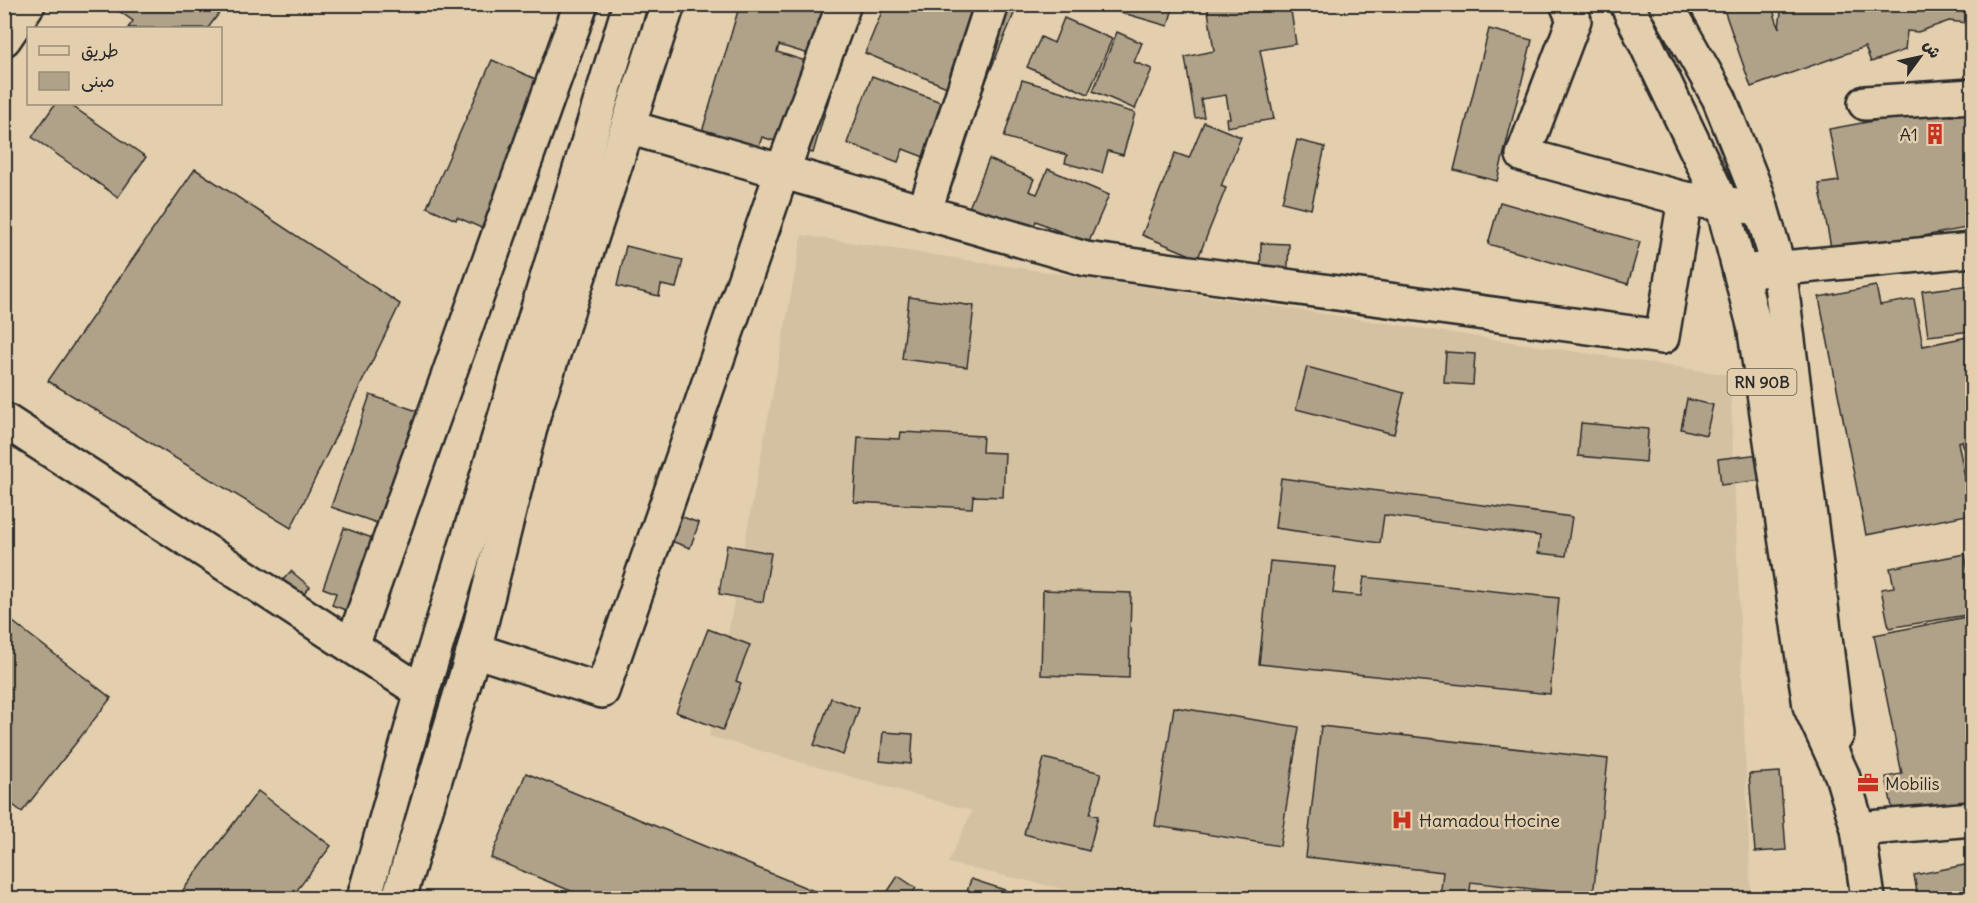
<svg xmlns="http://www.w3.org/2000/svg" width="1977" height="903" viewBox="0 0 1977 903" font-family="Delius,'Playpen Sans Arabic',sans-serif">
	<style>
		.built { fill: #d4c1a2 }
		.building { fill: #b0a189; stroke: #2b2b2b; stroke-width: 1.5 }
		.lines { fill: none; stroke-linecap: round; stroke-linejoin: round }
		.minor-casing { stroke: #2b2b2b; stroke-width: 38 }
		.major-casing { stroke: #2b2b2b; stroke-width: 38 }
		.minor { stroke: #e3cfad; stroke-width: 33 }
		.major { stroke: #e3cfad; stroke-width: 33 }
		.labels { text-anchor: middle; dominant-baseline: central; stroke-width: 5; stroke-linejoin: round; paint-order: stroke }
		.shield { fill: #e3cfad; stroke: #625c52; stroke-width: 1.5 }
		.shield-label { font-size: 16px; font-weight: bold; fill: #2b2b2b }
		.poi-label { font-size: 18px; fill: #2b2b2b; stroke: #e3cfad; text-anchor: start }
	</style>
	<rect width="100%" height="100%" fill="#e3cfad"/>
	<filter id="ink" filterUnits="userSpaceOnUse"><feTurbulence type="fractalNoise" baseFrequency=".0167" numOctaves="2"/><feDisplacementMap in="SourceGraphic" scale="12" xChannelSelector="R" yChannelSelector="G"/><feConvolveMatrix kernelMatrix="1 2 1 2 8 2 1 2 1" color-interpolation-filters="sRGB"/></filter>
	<g filter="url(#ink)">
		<path class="built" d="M802 235 1730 375 1751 898H1098V897L948 863 972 811 709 736Z"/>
		<g class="building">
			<path d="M118 4H226L208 28H128L133 21 115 8Z"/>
			<path d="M740 4H859L841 64 779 45 777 52 837 71 813 153 762 137 758 149 702 132Z"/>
			<path d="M885 4H1018L978 100 865 53Z"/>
			<path d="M1092 4H1174L1168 26Z"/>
			<path d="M1207 4H1243L1244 10 1278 4H1290L1296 44 1260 50 1274 119 1227 127 1226 118H1230L1226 95 1201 99 1204 117 1195 118 1185 57 1214 51Z"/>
			<path d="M1722 4H1771L1779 28 1782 4H1972V21L1967 23 1949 21 1918 32 1907 31 1905 50 1871 62 1865 47 1751 87Z"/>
			<path d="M1064 18 1112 39 1088 94 1027 67 1041 37 1054 43Z"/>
			<path d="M1489 29 1532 40 1497 181 1454 170Z"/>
			<path d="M1117 32 1142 43 1134 62 1152 69 1135 109 1093 91Z"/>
			<path d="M492 60 561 90 497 235 457 217 456 220 427 207Z"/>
			<path d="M872 76 975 115 955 169 903 149 898 162 847 143Z"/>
			<path d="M1022 80 1135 113 1123 155 1108 151 1102 173 1065 163 1067 155 1004 137Z"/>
			<path d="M55 104H69L146 157 118 197 32 137Z"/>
			<path d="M1972 106V203L1902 206 1896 111Z"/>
			<path d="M1950 107 1951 116 1972 112V227L1832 253 1819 184 1839 181 1829 129Z"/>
			<path d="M1204 122 1241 137 1221 186 1226 188 1198 258 1142 235 1175 153 1189 158Z"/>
			<path d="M1297 140 1325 147 1311 209 1282 202Z"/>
			<path d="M989 159 1034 179 1029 191 1037 194 1048 169 1109 195 1088 244 1036 221 1028 241 966 215Z"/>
			<path d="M195 169 400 304 291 528 48 381Z"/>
			<path d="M1500 202 1640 242 1628 284 1488 244Z"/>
			<path d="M1261 243 1289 244 1287 285 1260 284Z"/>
			<path d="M626 246 683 260 676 288 661 285 659 296 617 286Z"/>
			<path d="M1972 285V331L1928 336 1922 291Z"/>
			<path d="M1876 286 1880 305 1914 299 1923 346 1972 336V490L1962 441 1958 442 1972 514 1866 535 1819 297Z"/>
			<path d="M909 297 974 306 967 367 902 359Z"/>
			<path d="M1446 352 1475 354 1473 385 1444 383Z"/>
			<path d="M1307 367 1404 393 1394 434 1296 409Z"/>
			<path d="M370 395 429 415 359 615 332 605 336 593 323 588 344 528 375 539 380 524 331 507Z"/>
			<path d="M1687 399 1713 405 1706 435 1681 429Z"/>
			<path d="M1581 423 1648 429 1646 462 1578 456Z"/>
			<path d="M901 432 983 436 982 452 1005 453 1003 497 973 496 972 508 854 502 858 437 900 439Z"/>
			<path d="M1760 454 1763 480 1721 485 1718 459Z"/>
			<path d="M1281 478 1572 517 1566 556 1538 553 1540 536 1384 515 1380 543 1275 528Z"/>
			<path d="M664 510 699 523 690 548 655 535Z"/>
			<path d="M727 545 771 553 763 602 719 594Z"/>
			<path d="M1965 554 1972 593V614L1889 628 1881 589 1894 587 1890 568Z"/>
			<path d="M1270 561 1336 567 1333 593 1361 596 1364 577 1559 598 1550 694 1259 664Z"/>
			<path d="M291 571 310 587 302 596 283 580Z"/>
			<path d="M1043 590 1131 593 1129 678 1041 675Z"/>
			<path d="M4 615 111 698 22 812 4 798Z"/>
			<path d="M1966 617 1972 651V822L1896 827 1886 777 1902 774 1874 635Z"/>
			<path d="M708 629 750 645 736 681 741 683 723 730 676 712Z"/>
			<path d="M831 698 859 708 843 755 814 745Z"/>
			<path d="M1174 707 1299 727 1280 846 1155 826Z"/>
			<path d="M1321 726 1608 759 1593 896 1471 882 1469 898H1440L1443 872 1306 857Z"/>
			<path d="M883 732 913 734 911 764 880 761Z"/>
			<path d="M1044 758 1101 773 1090 814 1098 816 1089 851 1024 834Z"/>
			<path d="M1780 772 1786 850 1755 852 1749 774Z"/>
			<path d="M526 773 831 898H588L491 858Z"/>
			<path d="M258 791 331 846 291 898H177Z"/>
			<path d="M1970 864 1972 878V898H1918L1914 875Z"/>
			<path d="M898 876 916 888 909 898 884 897Z"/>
			<path d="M971 879 1017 894 1015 898H965Z"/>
		</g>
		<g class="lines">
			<defs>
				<g id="minor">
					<path d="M1567 4 1574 20 1523 155 1685 199 1761 208"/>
					<path d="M4 39 28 4"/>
					<path d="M1865 103 1972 96"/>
					<path d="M628 127 1086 259 1662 337 1685 199"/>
					<path d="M924 213 992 4"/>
					<path d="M1740 272 1972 250"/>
					<path d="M4 420 422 692"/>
					<path d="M352 646 581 4"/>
					<path d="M474 650 602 691 782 172 844 4"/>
					<path d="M364 898 422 692 630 4"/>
					<path d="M399 898 474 650 534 412 668 4"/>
				</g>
				<g id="major">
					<path d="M1627 4 1722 203 1754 325 1810 706 1842 775 1858 829 1868 898"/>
					<path d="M1666 4 1719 98 1756 191 1779 268 1837 734"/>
					<path d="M1858 829 1972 819"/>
				</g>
			</defs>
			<use href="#minor" class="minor-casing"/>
			<use href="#major" class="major-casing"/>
			<use href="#minor" class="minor"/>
			<use href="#major" class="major"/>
		</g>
	</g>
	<defs>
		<symbol id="building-bare" viewBox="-9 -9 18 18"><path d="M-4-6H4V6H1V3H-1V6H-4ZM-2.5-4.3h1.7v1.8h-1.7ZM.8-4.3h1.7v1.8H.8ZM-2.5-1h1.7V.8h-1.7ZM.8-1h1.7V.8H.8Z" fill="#c8321e" stroke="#e3cfad" stroke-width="2.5" paint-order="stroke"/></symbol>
		<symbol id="office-bare" viewBox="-9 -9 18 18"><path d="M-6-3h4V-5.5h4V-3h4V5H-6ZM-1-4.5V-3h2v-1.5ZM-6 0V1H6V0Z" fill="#c8321e" stroke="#e3cfad" stroke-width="2.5" paint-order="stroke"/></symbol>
		<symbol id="hospital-bare" viewBox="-9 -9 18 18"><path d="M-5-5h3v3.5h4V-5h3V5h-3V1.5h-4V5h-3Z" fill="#c8321e" stroke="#e3cfad" stroke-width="2.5" paint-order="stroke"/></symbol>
	</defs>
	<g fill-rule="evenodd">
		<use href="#building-bare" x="1920" y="119" width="30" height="30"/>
		<use href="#office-bare" x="1853" y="768" width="30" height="30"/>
		<use href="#hospital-bare" x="1387" y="805" width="30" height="30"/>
	</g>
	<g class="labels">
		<rect class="shield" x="1727.5" y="369" width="69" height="26" rx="4.5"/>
		<g class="shield-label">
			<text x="1762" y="382">RN 90B</text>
		</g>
		<g class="poi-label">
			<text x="1918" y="134" text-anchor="end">A1</text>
			<text x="1885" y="783">Mobilis</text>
			<text x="1419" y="820">Hamadou Hocine</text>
		</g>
	</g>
	<rect width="1977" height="903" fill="none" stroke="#e3cfad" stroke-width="24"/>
	<rect x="12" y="12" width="1953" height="879" fill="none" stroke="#2b2b2b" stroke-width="2" filter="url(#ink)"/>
	<rect x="27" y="27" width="195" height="78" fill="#e3cfad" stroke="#998d79" stroke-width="1.5"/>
	<rect x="39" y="46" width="30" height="9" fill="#e3cfad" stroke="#998d79" stroke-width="1.5"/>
	<text x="81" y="57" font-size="18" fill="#2b2b2b">طريق</text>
	<rect x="39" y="72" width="30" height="18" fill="#b0a189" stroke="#998d79" stroke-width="1.5"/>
	<text x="81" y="87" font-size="18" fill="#2b2b2b">مبنى</text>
	<g transform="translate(1920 57) rotate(57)" stroke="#e3cfad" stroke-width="4.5" paint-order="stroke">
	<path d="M0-4.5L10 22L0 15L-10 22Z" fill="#2b2b2b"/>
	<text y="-9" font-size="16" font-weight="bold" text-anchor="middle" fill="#2b2b2b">ش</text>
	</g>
</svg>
